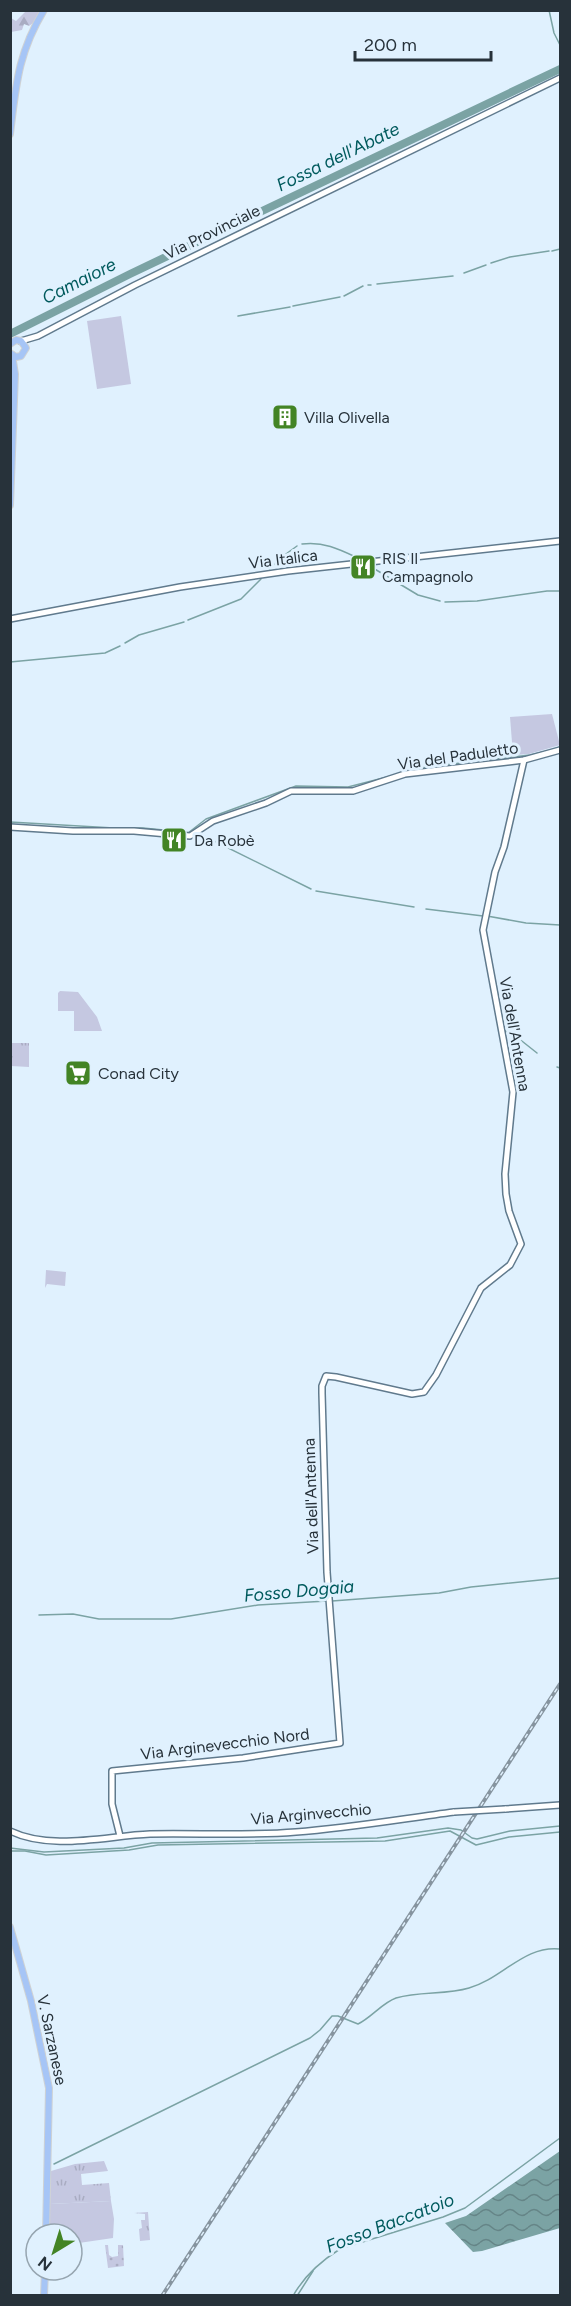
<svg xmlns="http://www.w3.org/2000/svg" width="571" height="2306" viewBox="0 0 571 2306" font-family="Figtree,sans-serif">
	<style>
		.grass { fill: url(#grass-tufts) }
		.forest { fill: url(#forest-firs) }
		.park { fill: #c5c8e1 }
		.garden { fill: url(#garden-dots) }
		.water { fill: url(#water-waves) }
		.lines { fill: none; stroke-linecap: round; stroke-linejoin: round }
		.stream { stroke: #7ba3a4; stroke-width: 1.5 }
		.river { stroke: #7ba3a4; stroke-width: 8 }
		.secondary-casing { stroke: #607a8d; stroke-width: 8 }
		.primary-casing { stroke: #cfd2d4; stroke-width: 8 }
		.secondary { stroke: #fff; stroke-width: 5 }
		.primary { stroke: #a6c5f6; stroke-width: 6 }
		.rail-casing { stroke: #86949f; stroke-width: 4 }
		.rail { stroke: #e0f1fe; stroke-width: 1.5; stroke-dasharray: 4.5; stroke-linecap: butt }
		.secondary-bridge-casing { stroke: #607a8d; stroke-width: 8; stroke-linecap: butt }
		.secondary-bridge { stroke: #fff; stroke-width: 5 }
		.labels { text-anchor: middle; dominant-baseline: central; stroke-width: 6; stroke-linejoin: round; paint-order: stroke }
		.street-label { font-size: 16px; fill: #27323a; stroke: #e0f1fe }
		.poi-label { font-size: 16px; fill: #27323a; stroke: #e0f1fe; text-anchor: start }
		.water-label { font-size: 18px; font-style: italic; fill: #005a5d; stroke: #e0f1fe }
	</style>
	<defs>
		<pattern id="grass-tufts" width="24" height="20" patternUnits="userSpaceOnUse" patternTransform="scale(1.5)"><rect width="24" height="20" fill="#c5c8e1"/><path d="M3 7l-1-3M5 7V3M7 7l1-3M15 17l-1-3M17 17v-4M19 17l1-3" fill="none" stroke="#a9acc2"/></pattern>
		<pattern id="forest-firs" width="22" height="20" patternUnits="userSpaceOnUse" patternTransform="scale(1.5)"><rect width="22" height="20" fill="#c5c8e1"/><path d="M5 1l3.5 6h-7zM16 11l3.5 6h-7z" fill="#a9acc2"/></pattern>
		<pattern id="garden-dots" width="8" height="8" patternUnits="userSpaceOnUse" patternTransform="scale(1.5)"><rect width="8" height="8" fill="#c5c8e1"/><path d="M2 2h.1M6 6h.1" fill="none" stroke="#a9acc2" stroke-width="1.8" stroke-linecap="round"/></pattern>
		<pattern id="water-waves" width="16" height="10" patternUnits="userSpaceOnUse" patternTransform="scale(1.5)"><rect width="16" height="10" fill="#7ba3a4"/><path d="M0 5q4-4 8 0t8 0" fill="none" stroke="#658587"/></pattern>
	</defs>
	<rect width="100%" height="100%" fill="#e0f1fe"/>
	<g class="grass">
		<path d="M11 1043H29V1067L11 1066Z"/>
		<path d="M104 2161 108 2171 81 2174 82 2185 109 2183 111 2201 50 2204 51 2171 75 2164Z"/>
		<path d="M148 2212 150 2240 140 2241 139 2229 142 2228 141 2220H145V2214L134 2213Z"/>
	</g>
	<path class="forest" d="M26 11H40V13L38 19 29 26 24 24 22 30 11 32V18L16 21Z"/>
	<g class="park">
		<path d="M121 316 131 384 97 389 87 321Z"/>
		<path d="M552 714 560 745 529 754 513 755 510 717Z"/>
		<path d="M60 991 78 992 97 1017 102 1031H74V1011H58V993Z"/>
		<path d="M46 1270 66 1272 65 1286 47 1284 45 1288Z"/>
		<path d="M111 2201 114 2219 113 2238 72 2244V2234H50V2204Z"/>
	</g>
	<path class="garden" d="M105 2245H108L109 2255 112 2257 118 2256V2245H123L124 2266 108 2268Z"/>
	<path class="water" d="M560 2151V2228L482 2251 473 2252 445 2223 466 2216Z"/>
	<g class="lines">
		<g class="stream">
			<path d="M549 10 554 33 560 45"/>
			<path d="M552 251 560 249"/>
			<path d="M491 263 510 257 549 251"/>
			<path d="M464 273 486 265"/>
			<path d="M377 284 453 276"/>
			<path d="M368 285H371"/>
			<path d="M344 296 363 286"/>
			<path d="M293 306 340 297"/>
			<path d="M238 316 290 307"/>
			<path d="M302 544C324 541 341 550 360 559"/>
			<path d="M373 568 418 595 440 601"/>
			<path d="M269 570 279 559 297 546"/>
			<path d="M445 602 477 601 547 591H560"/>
			<path d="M188 620 241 599 261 579"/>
			<path d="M125 643 139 635 184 622"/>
			<path d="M10 662 105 653 120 646"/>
			<path d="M552 750 560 747"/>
			<path d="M10 822 114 828"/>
			<path d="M119 828H143L184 832"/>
			<path d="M188 833 206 819 296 786 348 787 426 767 530 755 547 751"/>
			<path d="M204 836 311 889"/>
			<path d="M316 891 414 907"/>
			<path d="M426 909 483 916"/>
			<path d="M487 916 526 923 560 925"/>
			<path d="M505 1031 513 1034 537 1053"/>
			<path d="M557 1067 560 1068"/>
			<path d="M332 1601 439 1593 471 1587 560 1578"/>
			<path d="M39 1615 73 1614 99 1619H171L258 1605 327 1601"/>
			<path d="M10 1848 44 1852 124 1848 152 1843 377 1838 448 1828 461 1830 472 1838 477 1839 510 1831 560 1826"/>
			<path d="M10 1851H25L46 1855 129 1850 158 1845 385 1841 450 1831 476 1845 509 1837 560 1832"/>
			<path d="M54 2164 310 2038 320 2030 332 2016H338L358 2024C372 2017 382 2003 396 1998 420 1991 446 1995 469 1988 502 1979 524 1945 560 1949"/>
			<path d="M293 2296C304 2276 321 2261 340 2249L443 2217 465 2208 560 2138"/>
			<path d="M297 2296 313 2271"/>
		</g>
		<path class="river" d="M10 334 130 274 560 69"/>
		<defs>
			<g id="secondary">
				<path d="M21 341 38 336 135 285 560 78"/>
				<path d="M10 619 180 587 288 571 560 541"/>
				<path d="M10 827 73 831H134L190 836 213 821 266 803 291 791H353L405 774 524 760 560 750"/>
				<path d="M505 1809 560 1805"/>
				<path d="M10 1831C52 1851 105 1836 150 1834 198 1833 247 1836 296 1832 348 1828 401 1819 454 1812"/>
				<path d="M120 1836 112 1804V1771L243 1758 340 1743 327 1572 322 1393V1386L326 1376 336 1377 412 1394 424 1392 436 1375 481 1288 510 1265 521 1244 509 1211 506 1194 505 1174 513 1092 483 930 495 872 504 847 524 760"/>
			</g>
			<g id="primary">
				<path d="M10 134C16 85 18 53 44 10"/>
				<path d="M10 344 16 340 21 341 26 348 21 356 16 357 10 353"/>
				<path d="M10 505 15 374 12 355"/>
				<path d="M10 1927 31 2001 49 2088 46 2234"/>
				<path d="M44 2296 45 2270"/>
			</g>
		</defs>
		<use href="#secondary" class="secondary-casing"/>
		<use href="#primary" class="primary-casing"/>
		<use href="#secondary" class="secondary"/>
		<use href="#primary" class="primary"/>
		<defs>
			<path id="rail" d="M162 2296 560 1684"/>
		</defs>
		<use href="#rail" class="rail-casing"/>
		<use href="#rail" class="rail"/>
		<defs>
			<path id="secondary-bridge" d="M454 1812 505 1809"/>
		</defs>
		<use href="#secondary-bridge" class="secondary-bridge-casing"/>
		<use href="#secondary-bridge" class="secondary-bridge"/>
	</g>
	<defs>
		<symbol id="building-square" viewBox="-11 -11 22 22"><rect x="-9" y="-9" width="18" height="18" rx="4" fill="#438425" stroke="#e0f1fe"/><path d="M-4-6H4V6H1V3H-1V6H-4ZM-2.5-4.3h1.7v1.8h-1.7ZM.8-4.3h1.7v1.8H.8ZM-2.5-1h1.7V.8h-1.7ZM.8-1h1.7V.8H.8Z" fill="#fff"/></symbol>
		<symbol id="restaurant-square" viewBox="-11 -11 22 22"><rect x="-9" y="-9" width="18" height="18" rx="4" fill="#438425" stroke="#e0f1fe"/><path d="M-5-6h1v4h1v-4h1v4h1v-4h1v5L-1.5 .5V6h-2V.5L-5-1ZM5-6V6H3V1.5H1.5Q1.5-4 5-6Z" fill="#fff"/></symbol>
		<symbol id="supermarket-square" viewBox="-11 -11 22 22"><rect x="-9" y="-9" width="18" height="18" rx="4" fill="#438425" stroke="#e0f1fe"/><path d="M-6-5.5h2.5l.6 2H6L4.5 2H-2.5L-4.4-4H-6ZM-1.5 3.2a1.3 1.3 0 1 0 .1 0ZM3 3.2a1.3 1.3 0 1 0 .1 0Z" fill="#fff"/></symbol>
	</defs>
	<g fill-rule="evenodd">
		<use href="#building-square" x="270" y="402" width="30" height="30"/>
		<use href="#restaurant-square" x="348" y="552" width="30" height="30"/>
		<use href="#restaurant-square" x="159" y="825" width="30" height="30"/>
		<use href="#supermarket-square" x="63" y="1058" width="30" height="30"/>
	</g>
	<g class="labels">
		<g class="street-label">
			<text transform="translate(212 232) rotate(-26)">Via Provinciale</text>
			<text transform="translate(283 559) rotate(-7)">Via Italica</text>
			<text transform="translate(458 756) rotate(-8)">Via del Paduletto</text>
			<text transform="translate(515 1034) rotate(80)">Via dell'Antenna</text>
			<text transform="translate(311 1496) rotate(-92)">Via dell'Antenna</text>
			<text transform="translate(225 1744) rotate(-7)">Via Arginevecchio Nord</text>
			<text transform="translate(311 1814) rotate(-5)">Via Arginvecchio</text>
			<text transform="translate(52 2040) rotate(78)">V. Sarzanese</text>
		</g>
		<g class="poi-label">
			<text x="304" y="417">Villa Olivella</text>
			<text x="382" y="558">RIS Il<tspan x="382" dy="18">Campagnolo</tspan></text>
			<text x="194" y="840">Da Robè</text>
			<text x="98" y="1073">Conad City</text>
		</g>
		<g class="water-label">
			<text transform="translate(338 157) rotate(-26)">Fossa dell'Abate</text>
			<text transform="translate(79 281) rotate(-27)">Camaiore</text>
			<text transform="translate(299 1591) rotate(-5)">Fosso Dogaia</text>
			<text transform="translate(390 2223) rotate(-21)">Fosso Baccatoio</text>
		</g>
	</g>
	<rect width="571" height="2306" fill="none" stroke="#27323a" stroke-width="24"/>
	<g transform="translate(54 2252) rotate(218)"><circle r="28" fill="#e0f1fe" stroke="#96a5b0" stroke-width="1.5"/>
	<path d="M0-4.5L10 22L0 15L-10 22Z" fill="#438425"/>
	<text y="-9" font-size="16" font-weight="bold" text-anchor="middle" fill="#27323a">N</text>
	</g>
	<path d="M355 51v9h136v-9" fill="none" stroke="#27323a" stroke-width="3"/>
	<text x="364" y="51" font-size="18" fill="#27323a" stroke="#e0f1fe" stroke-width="4.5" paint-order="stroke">200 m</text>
</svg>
